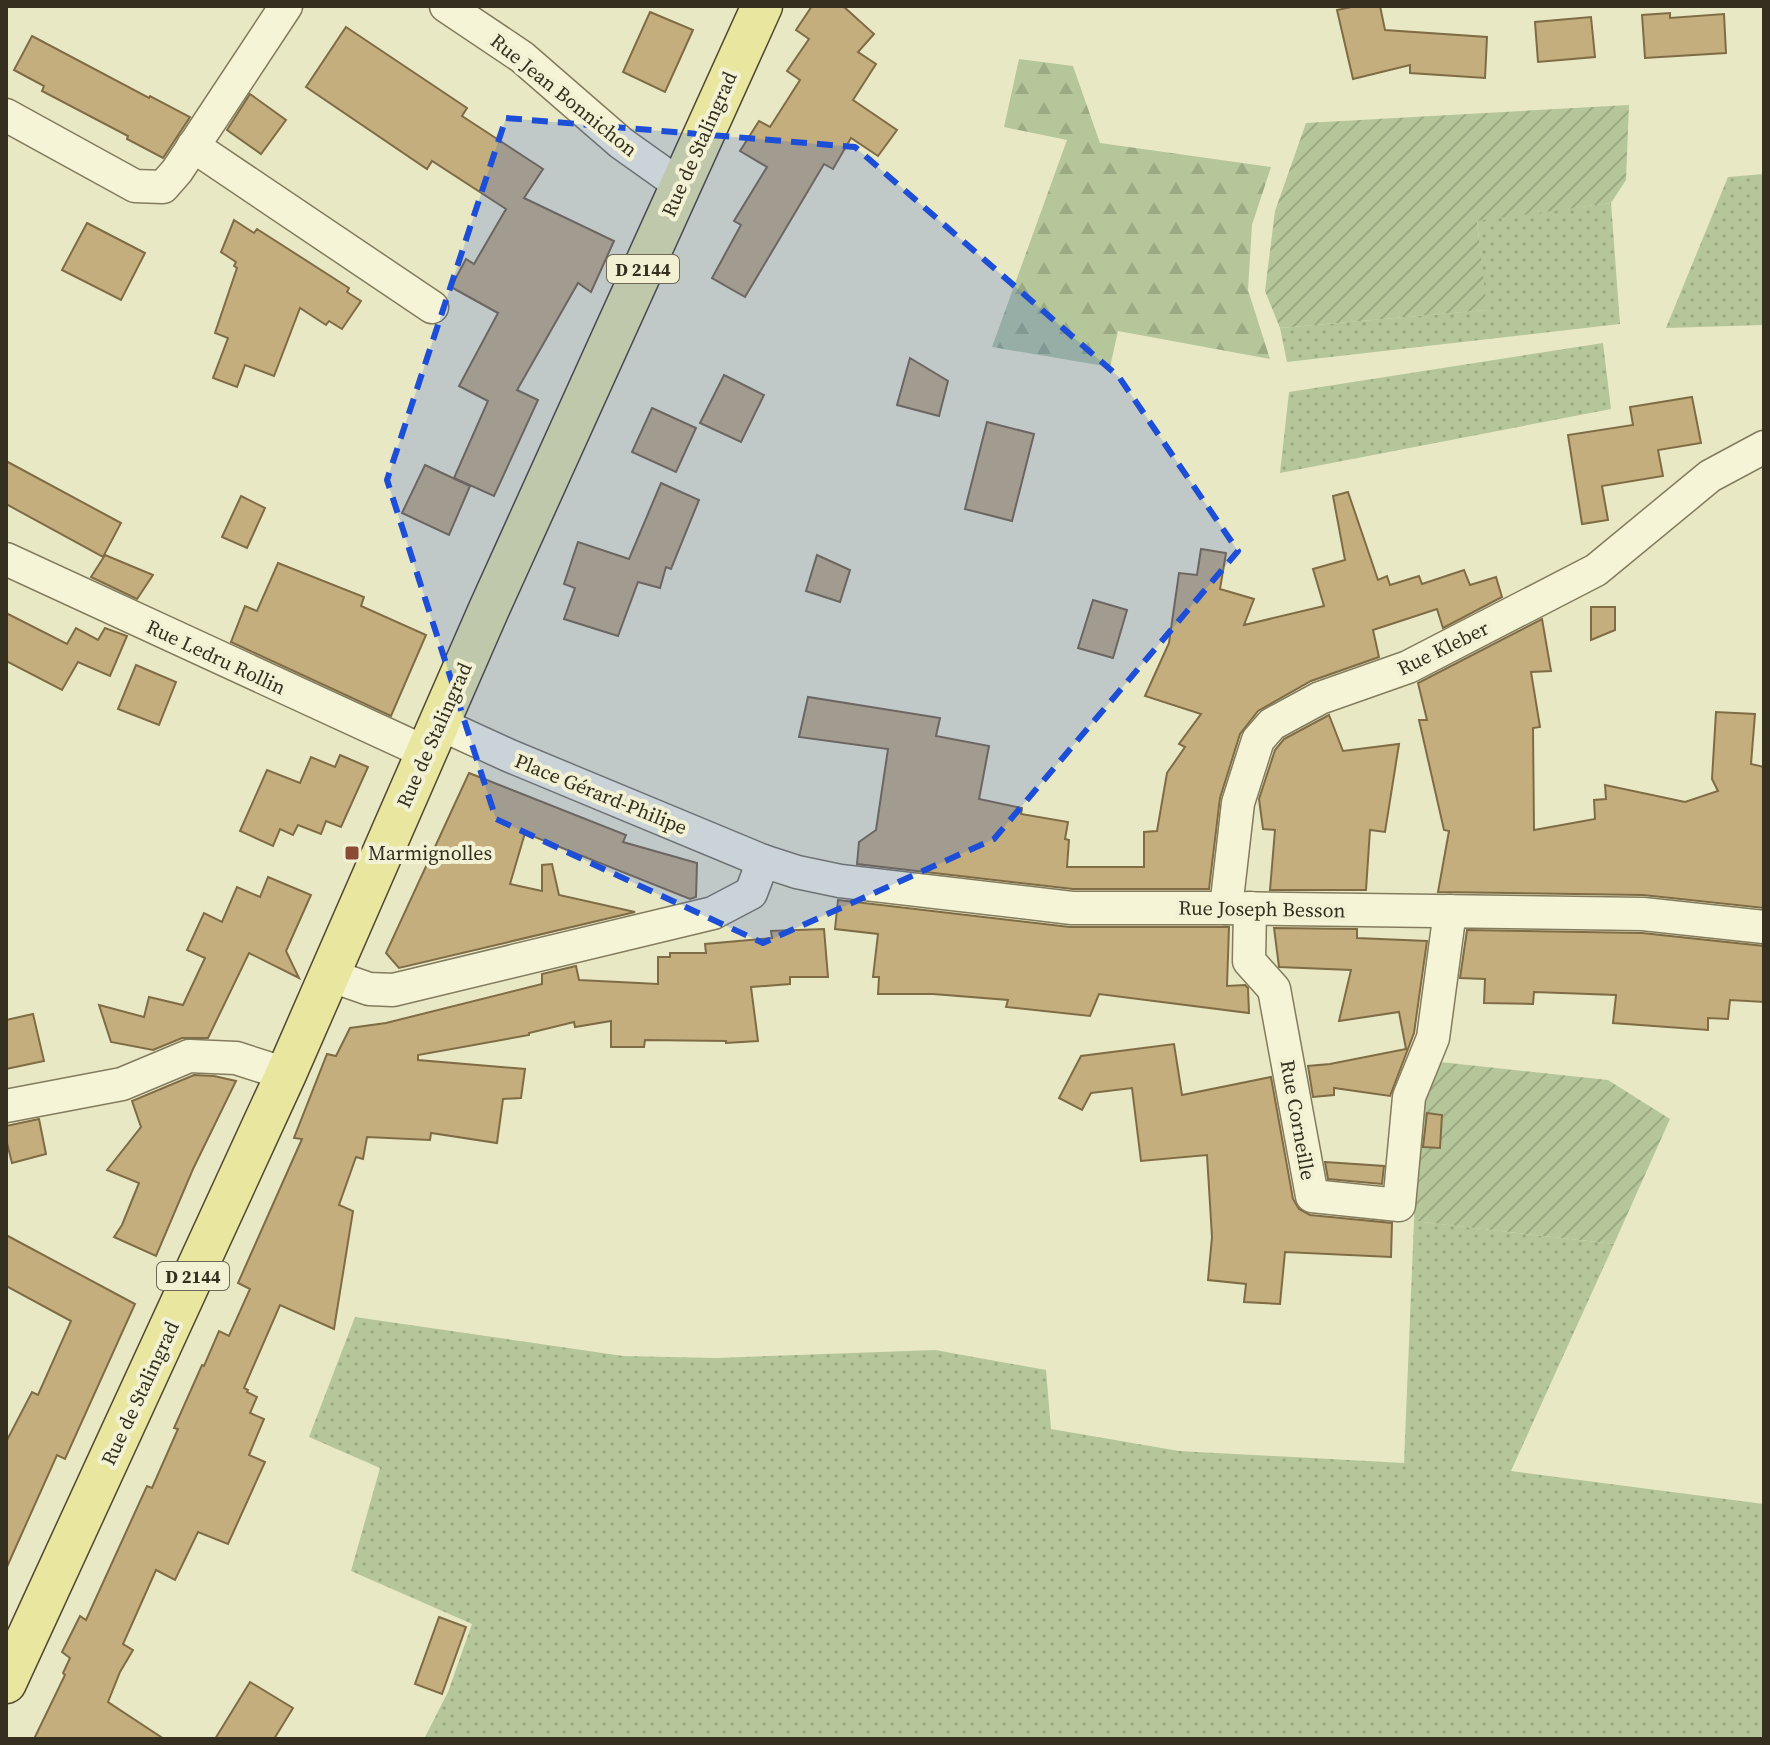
<svg xmlns="http://www.w3.org/2000/svg" width="1770" height="1745" viewBox="0 0 1770 1745" font-family="'Source Serif 4',serif">
	<style>
		.grass { fill: url(#grass-dots) }
		.forest { fill: url(#forest-firs) }
		.garden { fill: url(#garden-furrows) }
		.building { fill: #c4ae7e; stroke: #7f6c45; stroke-width: 2 }
		.lines { fill: none; stroke-linecap: round; stroke-linejoin: round }
		.minor-casing { stroke: #837b5d; stroke-width: 35 }
		.major-casing { stroke: #514831; stroke-width: 43 }
		.minor { stroke: #f5f4d7; stroke-width: 32 }
		.major { stroke: #e9e6a0; stroke-width: 40 }
		.marked { fill: #1d4ed8; fill-opacity: 0.2; stroke: #1d4ed8; stroke-width: 6; stroke-dasharray: 16 10; stroke-linejoin: round }
		.poi-dot { fill: #8b4a33; stroke: #f2f1d4; stroke-width: 3 }
		.labels { text-anchor: middle; dominant-baseline: central; stroke-width: 8; stroke-linejoin: round; paint-order: stroke }
		.shield { fill: #f2f1d4; stroke: #6d6955; stroke-width: 2 }
		.shield-label { font-size: 18px; font-weight: bold; fill: #342f1f }
		.street-label { font-size: 20px; fill: #342f1f; stroke: #f2f1d4 }
		.poi-label { font-size: 20px; fill: #342f1f; stroke: #f2f1d4; text-anchor: start }
	</style>
	<defs>
		<pattern id="grass-dots" width="8" height="8" patternUnits="userSpaceOnUse" patternTransform="scale(2)"><rect width="8" height="8" fill="#b5c69a"/><path d="M2 2h.1M6 6h.1" fill="none" stroke="#9caa84" stroke-width="1.8" stroke-linecap="round"/></pattern>
		<pattern id="forest-firs" width="22" height="20" patternUnits="userSpaceOnUse" patternTransform="scale(2)"><rect width="22" height="20" fill="#b5c69a"/><path d="M5 1l3.5 6h-7zM16 11l3.5 6h-7z" fill="#9caa84"/></pattern>
		<pattern id="garden-furrows" width="10" height="10" patternUnits="userSpaceOnUse" patternTransform="scale(2)"><rect width="10" height="10" fill="#b5c69a"/><path d="M-1 1l2-2M0 10L10 0M9 11l2-2" fill="none" stroke="#9caa84"/></pattern>
	</defs>
	<rect width="100%" height="100%" fill="#e9e8c5"/>
	<g class="grass">
		<path d="M1764 174V325L1666 328 1728 177Z"/>
		<path d="M1611 203 1620 324 1287 362 1280 328 1486 310 1477 220Z"/>
		<path d="M1603 343 1611 409 1280 473 1289 392Z"/>
		<path d="M1414 1221 1614 1244 1511 1471 1764 1504V1739H424L448 1692 472 1624 351 1571 380 1468 309 1437 355 1317 623 1356 716 1358 935 1350 1046 1370 1051 1429 1179 1451 1404 1463Z"/>
	</g>
	<path class="forest" d="M1019 59 1073 66 1100 143 1271 167 1252 225 1248 290 1270 359 1118 331 1110 367 992 347 1067 140 1004 127Z"/>
	<g class="garden">
		<path d="M1629 105 1626 180 1611 203 1477 221 1487 310 1280 328 1265 291 1275 211 1306 123Z"/>
		<path d="M1440 1062 1608 1080 1670 1119 1614 1244 1414 1221 1419 1096Z"/>
	</g>
	<g class="building">
		<path d="M812 6H843L874 34 858 52 876 64 853 100 897 130 878 156 851 138 833 169 824 164 745 297 712 278 741 225 734 221 767 167 740 151 759 121 770 127 800 80 787 71 809 39 796 30Z"/>
		<path d="M1356 6H1380L1385 30 1487 37 1485 78 1410 73V65L1353 79 1337 10Z"/>
		<path d="M650 12 693 30 665 92 623 72Z"/>
		<path d="M1670 13V18L1724 14 1726 53 1645 58 1642 15Z"/>
		<path d="M1591 17 1595 57 1538 62 1535 22Z"/>
		<path d="M346 27 467 108 462 116 543 169 524 198 614 241 591 292 578 283 517 390 538 400 494 496 454 478 488 401 459 386 498 313 451 287 466 259 474 264 506 209 432 161 427 169 306 87Z"/>
		<path d="M32 36 149 98 150 96 190 117 163 158 127 139 128 136 42 91 44 86 14 70Z"/>
		<path d="M250 94 286 120 261 154 227 130Z"/>
		<path d="M234 220 254 233 257 229 349 288 347 292 361 301 342 329 329 321 326 325 300 308 274 376 245 365 237 387 213 378 228 338 215 333 237 268 234 266 236 262 221 252Z"/>
		<path d="M87 223 145 253 121 300 62 270Z"/>
		<path d="M910 358 948 381 939 416 897 405Z"/>
		<path d="M724 375 764 395 741 442 700 423Z"/>
		<path d="M1692 397 1701 443 1658 450 1663 476 1602 486 1608 520 1582 524 1568 435 1633 425 1630 407Z"/>
		<path d="M652 408 696 428 676 472 632 452Z"/>
		<path d="M987 422 1034 434 1012 521 965 509Z"/>
		<path d="M6 461 121 523 103 557 6 504Z"/>
		<path d="M425 465 470 486 449 535 402 513Z"/>
		<path d="M661 483 699 500 671 569 666 567 660 588 638 582 618 636 564 619 575 588 564 584 578 542 629 559Z"/>
		<path d="M1348 492 1378 580 1387 576 1390 585 1419 576 1422 584 1464 570 1470 585 1496 577 1502 597 1443 628 1437 609 1373 630 1379 657 1311 681 1258 711 1240 734 1220 798 1209 889H1073L857 864 859 842 876 830 888 749 799 737 808 697 940 718 936 736 989 746 979 799 1022 808 1021 814 1068 822 1065 839 1069 840 1067 867H1144V832L1157 831 1167 773 1185 747 1179 744 1201 714 1145 696 1169 643 1179 573 1197 575 1201 549 1226 553 1220 589 1254 599 1244 625 1324 606 1313 569 1345 560 1333 496Z"/>
		<path d="M241 496 265 508 247 548 222 537Z"/>
		<path d="M105 555 153 575 137 599 91 577Z"/>
		<path d="M817 555 850 570 840 602 806 591Z"/>
		<path d="M278 563 364 597 361 606 426 635 391 716 231 642 245 606 257 611Z"/>
		<path d="M1093 600 1127 610 1113 658 1078 648Z"/>
		<path d="M1591 607H1615V630L1591 640Z"/>
		<path d="M6 613 67 644 76 628 98 640 105 628 127 636 110 676 78 662 62 690 6 661Z"/>
		<path d="M1542 619 1551 671 1531 672 1540 727 1533 728 1534 830 1595 819 1594 800 1606 799 1605 785 1685 802 1718 791 1712 779 1716 712 1755 714 1751 764 1764 767V908L1643 895 1438 892 1449 831 1444 830 1419 720H1427L1418 683Z"/>
		<path d="M136 665 176 682 159 725 118 709Z"/>
		<path d="M1329 715 1343 751 1399 744 1385 832 1370 830 1366 890H1270L1275 830 1263 829 1259 799 1275 750 1284 739Z"/>
		<path d="M340 755 368 767 341 827 326 821 321 834 298 825 293 835 280 829 273 846 240 831 267 770 300 783 311 757 335 767Z"/>
		<path d="M469 773 626 835 623 842 697 863 696 897 690 899 525 833 510 884 542 891V865L552 864 559 895 635 912 399 968 386 953Z"/>
		<path d="M268 877 311 895 286 951 299 978 249 953 208 1038H182L153 1050 111 1042 99 1005 144 1017 149 997 183 1005 205 958 187 950 204 913 222 922 237 887 260 897Z"/>
		<path d="M838 900 1070 927H1229L1227 986 1245 985 1248 988 1249 1013 1099 994 1090 1016 1006 1007 1008 1000 933 994H878L879 977H873L878 934 835 929Z"/>
		<path d="M1274 928 1357 929V938L1427 941 1414 1033 1390 1096 1334 1088V1095L1313 1097 1308 1066 1330 1064 1406 1049 1399 1012 1339 1021 1351 970 1279 967Z"/>
		<path d="M824 929 828 977H790V984L751 987 758 1041 726 1043V1041L645 1040 644 1047H611V1021L575 1027 574 1022 529 1033V1035L418 1055V1060L525 1069 521 1098 503 1099 497 1143 431 1133 430 1140 367 1137 363 1159 356 1157 339 1205 353 1211 334 1329 280 1305 244 1388 248 1390 247 1392 257 1397 250 1413 264 1419 249 1455 265 1462 228 1544 198 1532 175 1580 156 1570 123 1644 133 1650 120 1672 108 1702 164 1739H34L65 1675 63 1673 70 1658 62 1652 80 1616 86 1620 147 1486 152 1488 178 1429 174 1428 202 1365 204 1366 219 1331 229 1336 250 1289 238 1283 302 1139 294 1138 327 1054 336 1056 350 1028 386 1023 542 984V974L576 966 579 980 658 984V957H670V953H706L705 944 772 938 771 931Z"/>
		<path d="M1467 930 1642 933 1764 946V1002L1730 1000 1728 1019 1708 1018V1030L1613 1023 1616 995 1534 992 1533 1004 1484 1003 1485 979 1460 978Z"/>
		<path d="M33 1014 44 1061 6 1069V1020Z"/>
		<path d="M1174 1044 1182 1095 1271 1077 1293 1199 1299 1209 1310 1215 1392 1223 1391 1257 1285 1252 1280 1304 1244 1302 1246 1284 1208 1280 1212 1237 1207 1155 1141 1161 1132 1088 1091 1093 1082 1110 1059 1098 1081 1056Z"/>
		<path d="M194 1075 214 1076 236 1081 193 1169 156 1256 114 1237 122 1225 139 1183 107 1170 141 1127 132 1101Z"/>
		<path d="M1427 1113 1442 1115 1440 1148 1423 1147Z"/>
		<path d="M39 1119 46 1154 12 1163 6 1139V1126Z"/>
		<path d="M1325 1162 1384 1166 1382 1184 1328 1179Z"/>
		<path d="M6 1235 135 1304 65 1459 57 1455 6 1569V1442L32 1392 38 1395 71 1321 6 1286Z"/>
		<path d="M439 1617 466 1627 442 1694 415 1684Z"/>
		<path d="M250 1682 293 1708 274 1739H215Z"/>
	</g>
	<g class="lines">
		<defs>
			<g id="minor">
				<path d="M446 6 522 57 621 143 680 185"/>
				<path d="M6 115 135 186 163 187 177 171 286 6"/>
				<path d="M193 146 432 307"/>
				<path d="M6 559 427 753"/>
				<path d="M440 724 510 756 763 861 797 872 840 881 1072 908H1226L1643 914 1764 927"/>
				<path d="M1226 908 1238 803 1258 740 1272 724 1320 698 1408 667 1596 570 1710 476 1764 447"/>
				<path d="M1250 908 1249 961 1274 989 1312 1196 1399 1205 1409 1097 1433 1038 1450 911"/>
				<path d="M329 975 369 989 393 990 713 913 751 893 763 861"/>
				<path d="M6 1106 122 1084 189 1056 236 1058 286 1074"/>
			</g>
			<path id="major" d="M6 1683 286 1074 489 609 762 6"/>
		</defs>
		<use href="#minor" class="minor-casing"/>
		<use href="#major" class="major-casing"/>
		<use href="#minor" class="minor"/>
		<use href="#major" class="major"/>
	</g>
	<path class="marked" d="M506 118 855 147 1119 377 1238 551 994 839 763 943 496 819 387 480Z"/>
	<rect class="poi-dot" x="344" y="845" width="16" height="16" rx="4"/>
	<g class="labels">
		<g class="shield">
			<rect x="607" y="255" width="72" height="28" rx="6"/>
			<rect x="157" y="1262" width="72" height="28" rx="6"/>
		</g>
		<g class="shield-label">
			<text x="643" y="269">D 2144</text>
			<text x="193" y="1276">D 2144</text>
		</g>
		<g class="street-label">
			<text transform="translate(564 95) rotate(39)">Rue Jean Bonnichon</text>
			<text transform="translate(699 144) rotate(-66)">Rue de Stalingrad</text>
			<text transform="translate(1443 648) rotate(-26)">Rue Kleber</text>
			<text transform="translate(216 657) rotate(25)">Rue Ledru Rollin</text>
			<text transform="translate(434 735) rotate(-66)">Rue de Stalingrad</text>
			<text transform="translate(601 794) rotate(22)">Place Gérard-Philipe</text>
			<text transform="translate(1262 909) rotate(1)">Rue Joseph Besson</text>
			<text transform="translate(1298 1120) rotate(80)">Rue Corneille</text>
			<text transform="translate(140 1393) rotate(-65)">Rue de Stalingrad</text>
		</g>
		<g class="poi-label">
			<text x="368" y="853">Marmignolles</text>
		</g>
	</g>
	<rect width="1770" height="1745" fill="none" stroke="#342f1f" stroke-width="16"/>
</svg>
